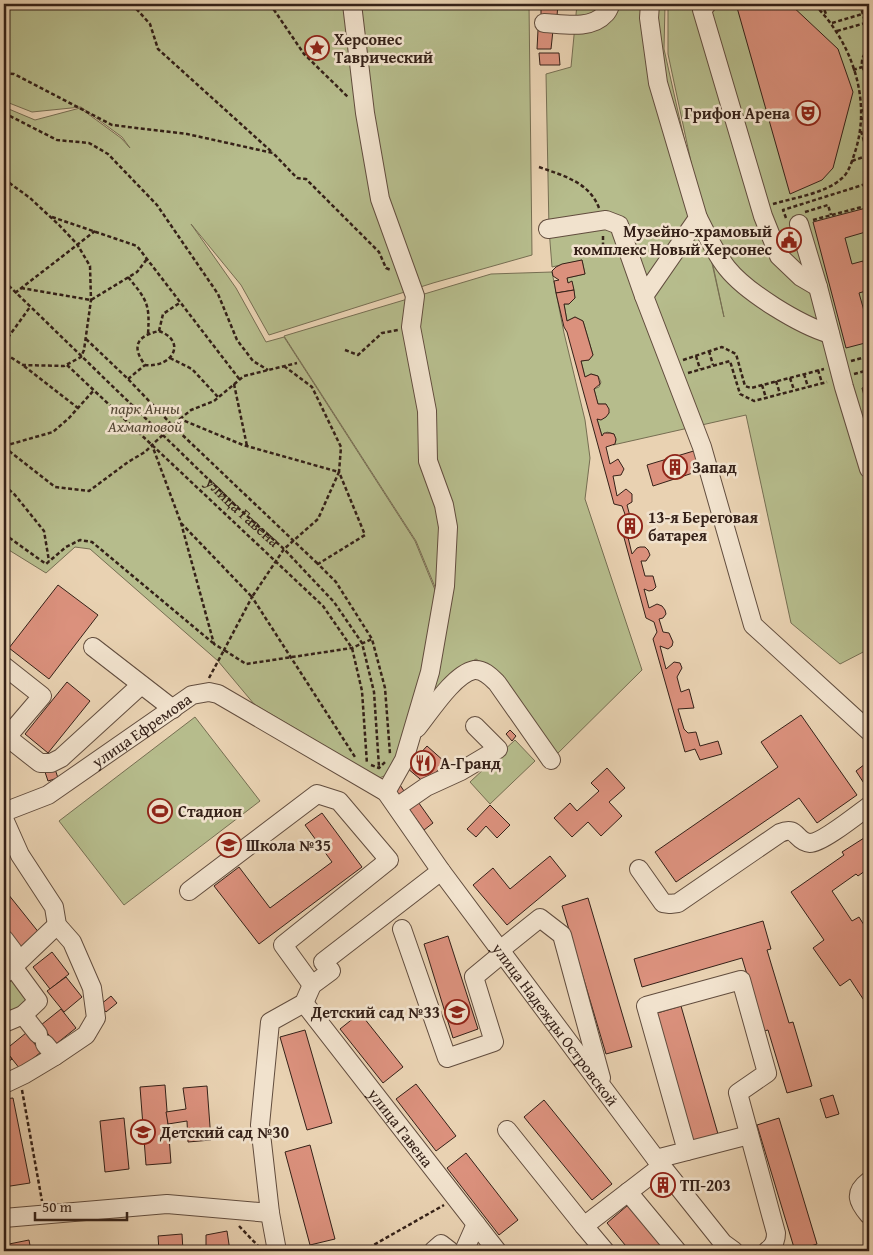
<svg xmlns="http://www.w3.org/2000/svg" width="873" height="1255" viewBox="0 0 873 1255" font-family="'Gentium Book Plus',serif">
	<style>
		.green { fill: #b6bc8c; stroke: #766e52 }
		.building { fill: #db917d; stroke: #352118 }
		.lines { fill: none; stroke-linecap: round; stroke-linejoin: round }
		.minor-casing { stroke: #624d3e; stroke-width: 20 }
		.path { stroke: #352118; stroke-width: 2.5; stroke-dasharray: 4 2.5; stroke-linecap: butt }
		.minor { stroke: #f1e2cd; stroke-width: 18 }
		.labels { text-anchor: middle; dominant-baseline: central; stroke-width: 5; stroke-linejoin: round; paint-order: stroke }
		.poi-label { font-size: 16px; font-weight: bold; fill: #352118; stroke: #f1e2cd; text-anchor: start }
		.park-label { font-size: 16px; font-style: italic; fill: #554835; stroke: #f1e2cd }
		.street-label { font-size: 16px; fill: #352118; stroke: #f1e2cd }
	</style>
	<rect width="100%" height="100%" fill="#e9d2b2"/>
	<filter id="stains"><feTurbulence type="fractalNoise" baseFrequency=".004" numOctaves="4"/><feColorMatrix values="0 0 0 0 .2 0 0 0 0 .09 0 0 0 0 .02 0 0 0 .5 -.17"/></filter>
	<radialGradient id="worn" r=".72"><stop offset=".6" stop-color="#630" stop-opacity="0"/><stop offset="1" stop-color="#630" stop-opacity=".3"/></radialGradient>
	<g class="green">
		<path d="M4 4H529L532 255 433 283 269 335 241 285 191 224 236 288 266 342 284 337 415 541 440 602 427 672 392 773 379 778 254 704 218 661 90 549 75 547 46 573 4 547V107L35 120 80 108 121 138 130 148 122 137 81 107 32 112 4 101Z"/>
		<path d="M577 4H665L664 49 724 317 668 54V4H869V649L840 664 791 623 746 415 613 445 616 441 614 434 607 432 602 436 597 419 604 418 609 413 606 404H598L594 389 599 387 601 382 598 376 591 374 585 377 581 361 589 360 593 355 583 321 575 317 567 321 564 304H569L575 298 572 282 568 283 567 278 585 274 582 260 552 267 549 229 546 74 571 67Z"/>
		<path d="M552 272 564 333 585 420 590 458 585 499 642 670 554 757 497 672 476 659 457 670 428 706 447 616 416 541 284 336 491 274Z"/>
		<path d="M195 717 260 801 124 905 59 821Z"/>
		<path d="M515 740 535 761 490 804 470 782Z"/>
		<path d="M6 979 17 982 32 1001 4 1020V980Z"/>
	</g>
	<g class="building">
		<path d="M541 4H558L557 16H541Z"/>
		<path d="M736 4H790L838 49 853 92 833 168 822 180 790 194Z"/>
		<path d="M538 30H553L551 49H537Z"/>
		<path d="M539 53H559L560 65H540Z"/>
		<path d="M866 208 869 221V231L845 238 852 264 863 261 869 287V290L859 293 866 318 869 317V342L846 348 813 222Z"/>
		<path d="M582 260 585 274 567 278 568 283 572 281 574 290 556 293 554 281 559 280 553 276 552 271 556 267 562 264Z"/>
		<path d="M574 290 575 298 569 304H564L567 321 575 317 583 321 593 355 589 360 581 361 585 377 591 374 598 376 600 384 594 389 598 404H606L609 409V413L606 417 601 420 597 419 602 436 604 433H610L614 434 616 439 615 444 606 447 610 464 618 459 624 469 621 475 613 476 617 496 626 489 632 494V502L627 505 631 520 638 521 640 528 635 533 628 532 626 529 632 554 637 548 640 547H645L648 550 650 555 646 561H641L645 576H653L656 587 653 590 649 591 644 589 649 608 657 604 662 606 665 610 666 614 663 618 659 619 663 632 669 633 673 642 672 646 668 649 660 646 666 669 674 662 680 663 682 668 677 677 681 692 689 689 694 708 678 709 684 729 688 733 696 732 700 746 718 741 722 754 700 760 695 749 685 752 653 639 657 632 654 622 646 618 620 523 626 517 622 506 614 504 567 332 564 327 556 293Z"/>
		<path d="M869 386V415L862 388Z"/>
		<path d="M697 450 702 470 653 486 647 465Z"/>
		<path d="M58 585 98 615 49 679 9 648Z"/>
		<path d="M67 682 90 701 48 753 25 734Z"/>
		<path d="M801 715 857 795 817 823 799 798 676 882 655 852 778 767 761 742Z"/>
		<path d="M510 730 516 736 512 741 506 734Z"/>
		<path d="M427 746 445 762 426 784 407 768Z"/>
		<path d="M865 764 869 770V791L856 771Z"/>
		<path d="M607 768 625 788 609 802 622 816 601 836 588 822 572 837 554 818 570 803 577 811 599 791 591 783Z"/>
		<path d="M55 769 58 778 48 781 45 772Z"/>
		<path d="M398 782 404 791 398 796 391 787Z"/>
		<path d="M416 799 433 823 424 830 407 806Z"/>
		<path d="M490 805 510 825 497 838 486 826 476 837 467 829Z"/>
		<path d="M322 813 362 867 259 944 214 886 239 867 270 908 332 862 305 825Z"/>
		<path d="M864 838 869 846V868L858 876 856 874 832 891 852 921 859 917 869 933V1008L850 979 840 986 813 948 824 940 791 892 844 855 842 852Z"/>
		<path d="M550 856 566 876 507 925 473 885 493 868 510 889Z"/>
		<path d="M4 889 40 934 22 948 4 926Z"/>
		<path d="M588 898 632 1047 606 1054 562 906Z"/>
		<path d="M763 921 771 949 767 950 789 1023 793 1022 812 1086 787 1093 768 1030 764 1031 742 958 642 987 634 959Z"/>
		<path d="M448 936 478 1029 453 1038 424 944Z"/>
		<path d="M52 952 69 974 50 989 33 967Z"/>
		<path d="M66 977 82 997 64 1012 47 991Z"/>
		<path d="M111 996 117 1003 106 1012 100 1005Z"/>
		<path d="M681 1006 718 1134 691 1142 654 1014Z"/>
		<path d="M61 1009 76 1028 56 1044 41 1025Z"/>
		<path d="M360 1013 403 1067 383 1083 340 1029Z"/>
		<path d="M305 1030 332 1123 307 1130 280 1037Z"/>
		<path d="M26 1033 41 1052 20 1069 5 1050Z"/>
		<path d="M4 1048 12 1059 4 1065Z"/>
		<path d="M416 1084 456 1136 436 1151 396 1099Z"/>
		<path d="M165 1085 171 1163 146 1165 140 1087Z"/>
		<path d="M207 1086 211 1140 188 1142 187 1121 168 1124 166 1112 186 1109 183 1088Z"/>
		<path d="M833 1095 839 1114 826 1118 820 1099Z"/>
		<path d="M13 1098 30 1183 4 1187V1099Z"/>
		<path d="M544 1100 612 1184 592 1200 524 1117Z"/>
		<path d="M124 1118 129 1169 105 1172 100 1121Z"/>
		<path d="M779 1118 817 1244 795 1251 757 1125Z"/>
		<path d="M310 1145 335 1239 310 1245 285 1152Z"/>
		<path d="M466 1153 518 1220 499 1235 447 1168Z"/>
		<path d="M663 1177 671 1187 663 1194 655 1183Z"/>
		<path d="M628 1205 665 1251H630L607 1223Z"/>
		<path d="M227 1231 230 1251H206V1235Z"/>
		<path d="M182 1234 183 1251H159L158 1236Z"/>
		<path d="M29 1240 31 1251H5L4 1245Z"/>
	</g>
	<g class="lines">
		<defs>
			<g id="minor">
				<path d="M352 4 365 113 380 199 415 296 411 327 427 411 428 461 444 505 448 527 445 586 430 672 404 760 386 792"/>
				<path d="M707 4 702 10 763 216 779 256 801 277 818 287"/>
				<path d="M544 23C563 24 591 30 605 14 608 12 609 7 611 4"/>
				<path d="M698 218C707 235 715 253 727 268 747 293 800 325 830 334"/>
				<path d="M799 224 818 287 844 387 869 469"/>
				<path d="M548 229 606 220 619 225 644 296 698 218 658 83 649 18 650 4"/>
				<path d="M644 296 702 447 753 625 869 731"/>
				<path d="M93 647 173 709"/>
				<path d="M4 666 42 696 7 737 40 763H51L61 758 141 685"/>
				<path d="M417 728C430 712 454 674 474 670 484 669 491 677 497 683L551 760"/>
				<path d="M397 807 426 787 461 771 498 749 475 726"/>
				<path id="s2" d="M4 812 48 795 192 695 209 692 218 694 386 792 441 871 656 1159 723 1243 734 1251"/>
				<path d="M4 819 20 855 54 907 57 925 72 942 92 988 96 1018 86 1035 55 1056 45 1044"/>
				<path d="M639 869 663 903 670 904 678 903 780 833C798 825 795 842 810 843 822 843 858 814 869 806"/>
				<path d="M189 891 317 794 339 801 389 860 283 945 312 985"/>
				<path d="M402 929 447 1058 494 1042 474 977 503 953"/>
				<path d="M4 939 13 951"/>
				<path d="M500 950 540 918 562 935 601 1078"/>
				<path d="M13 967 57 925"/>
				<path d="M4 974 13 967 38 1001 23 1015 4 1023"/>
				<path id="s3" d="M304 1003 497 1251"/>
				<path d="M23 1015 38 1034"/>
				<path d="M4 1084 25 1074 55 1056"/>
				<path d="M507 1130 584 1226 662 1166"/>
				<path d="M687 1151 749 1135"/>
				<path d="M656 1159 687 1151 646 1006 741 980 767 1073 738 1093 776 1233C776 1241 774 1246 767 1251"/>
				<path d="M869 1181C853 1193 858 1202 869 1215"/>
				<path d="M628 1192 677 1251"/>
				<path d="M4 1218 167 1204 270 1213"/>
				<path d="M584 1226 605 1251"/>
				<path d="M277 1251 270 1213 260 1125 270 1022 304 1003 312 985 331 971 323 962 441 871"/>
				<path d="M433 1251 441 1244 450 1251"/>
				<path d="M464 1251 476 1224"/>
			</g>
		</defs>
		<use href="#minor" class="minor-casing"/>
		<g class="path">
			<path d="M132 4 150 24 158 49 273 153"/>
			<path d="M270 4 304 54 349 98"/>
			<path d="M822 4 826 14"/>
			<path d="M860 4 869 36"/>
			<path d="M832 23 869 12"/>
			<path d="M837 31 869 22"/>
			<path d="M869 49C860 57 859 68 869 76"/>
			<path d="M853 70 862 67"/>
			<path d="M4 73 14 74 112 125 187 134 273 153 297 178 306 179 379 252 386 268 391 270"/>
			<path d="M861 111 869 108"/>
			<path d="M4 113 57 140 89 143 108 154 157 205 218 294 237 340 253 361 268 370"/>
			<path d="M861 119 869 117"/>
			<path d="M861 131 869 158"/>
			<path d="M852 161 869 155"/>
			<path d="M539 167C564 176 589 182 599 208"/>
			<path d="M4 179 30 198 59 225 77 244 90 266 91 300 84 350 81 357 64 366 23 365 4 353"/>
			<path d="M773 204C793 198 826 193 841 179 849 173 852 161 855 152 872 100 852 42 814 4"/>
			<path d="M805 212 828 205 831 215"/>
			<path d="M52 217 137 246 240 380"/>
			<path d="M786 218 783 210 869 183"/>
			<path d="M813 220 869 205"/>
			<path d="M603 253V236"/>
			<path d="M128 277C147 300 150 304 148 334"/>
			<path id="s1" d="M4 281 236 506 284 549 334 602 362 643 374 692 379 767"/>
			<path d="M21 288 91 300 137 272 147 259"/>
			<path d="M15 293 95 231"/>
			<path d="M159 331C187 341 173 368 145 365 131 346 137 336 159 331Z"/>
			<path d="M159 331 163 314 181 302"/>
			<path d="M86 339 128 379 173 426 318 564"/>
			<path d="M4 343 30 307"/>
			<path d="M345 350 358 355 382 333 398 330"/>
			<path d="M709 351 713 365"/>
			<path d="M696 356 700 369"/>
			<path d="M865 357 869 370"/>
			<path d="M170 358 192 369 218 397"/>
			<path d="M683 360 722 347 736 354 745 386 751 388 824 369"/>
			<path d="M851 361 869 356"/>
			<path d="M67 365 323 606 352 648 362 691 367 764"/>
			<path d="M24 366 78 408"/>
			<path d="M284 366 312 387 341 447 339 472 365 535 318 564 336 582 372 639 385 688 390 754"/>
			<path d="M818 370 822 383"/>
			<path d="M688 373 730 361 740 394 754 401 827 382"/>
			<path d="M804 374 808 387"/>
			<path d="M854 374 869 370"/>
			<path d="M790 378 794 390"/>
			<path d="M128 379 145 365"/>
			<path d="M776 381 780 394"/>
			<path d="M234 384 247 446"/>
			<path d="M762 385 766 398"/>
			<path d="M180 419 191 410 214 401 244 376 297 363"/>
			<path d="M4 446 53 432 69 418 94 390"/>
			<path d="M4 447 55 487 89 491 128 462 145 452 152 445"/>
			<path d="M4 485 15 495 44 531 49 561"/>
			<path d="M181 523 252 597 284 549 318 519 339 472 243 445 180 419 152 445 181 523 214 644 224 650 252 597 355 757"/>
			<path d="M4 534 46 564 66 547 80 540 92 542 213 643"/>
			<path d="M209 678 224 650 246 664 352 648 372 639"/>
			<path d="M371 765 379 768 385 762"/>
			<path d="M22 1090 42 1201"/>
			<path d="M239 1226 261 1249"/>
			<path d="M363 1251 444 1205"/>
		</g>
		<use href="#minor" class="minor"/>
	</g>
	<defs>
		<symbol id="sight-ring" viewBox="-11 -11 22 22"><circle r="9.5" fill="#f1e2cd" stroke="#8f2418" stroke-width="1.5"/><path d="M0-6L1.8-2.2L6-1.7L2.9 1.2L3.7 5.4L0 3.3L-3.7 5.4L-2.9 1.2L-6-1.7L-1.8-2.2Z" fill="#8f2418"/></symbol>
		<symbol id="theatre-ring" viewBox="-11 -11 22 22"><circle r="9.5" fill="#f1e2cd" stroke="#8f2418" stroke-width="1.5"/><path d="M-5-5.5Q0-4 5-5.5V0Q5 5 0 6Q-5 5-5 0ZM-3.3-2.5H-1v1.5H-3.3ZM1-2.5H3.3v1.5H1ZM-2.8 1Q0 5.5 2.8 1Z" fill="#8f2418"/></symbol>
		<symbol id="civic-ring" viewBox="-11 -11 22 22"><circle r="9.5" fill="#f1e2cd" stroke="#8f2418" stroke-width="1.5"/><path d="M-.6-6.5H3V-4.5H.6V-3L4-1V1h2V6H-6V1h2V-1L-.6-3ZM-1.2 2.5V6h2.4V2.5Z" fill="#8f2418"/></symbol>
		<symbol id="building-ring" viewBox="-11 -11 22 22"><circle r="9.5" fill="#f1e2cd" stroke="#8f2418" stroke-width="1.5"/><path d="M-4-6H4V6H1V3H-1V6H-4ZM-2.5-4.3h1.7v1.8h-1.7ZM.8-4.3h1.7v1.8H.8ZM-2.5-1h1.7V.8h-1.7ZM.8-1h1.7V.8H.8Z" fill="#8f2418"/></symbol>
		<symbol id="restaurant-ring" viewBox="-11 -11 22 22"><circle r="9.5" fill="#f1e2cd" stroke="#8f2418" stroke-width="1.5"/><path d="M-5-6h1v4h1v-4h1v4h1v-4h1v5L-1.5 .5V6h-2V.5L-5-1ZM5-6V6H3V1.5H1.5Q1.5-4 5-6Z" fill="#8f2418"/></symbol>
		<symbol id="stadium-ring" viewBox="-11 -11 22 22"><circle r="9.5" fill="#f1e2cd" stroke="#8f2418" stroke-width="1.5"/><path d="M0-5a6.5 5 0 1 0 0 10a6.5 5 0 1 0 0-10ZM-3.5-1.8h7v3.6h-7Z" fill="#8f2418"/></symbol>
		<symbol id="school-ring" viewBox="-11 -11 22 22"><circle r="9.5" fill="#f1e2cd" stroke="#8f2418" stroke-width="1.5"/><path d="M0-5L7-2L0 1L-7-2ZM-4 1L0 2.5L4 1V4Q0 6-4 4Z" fill="#8f2418"/></symbol>
	</defs>
	<g fill-rule="evenodd">
		<use href="#sight-ring" x="303" y="34" width="28" height="28"/>
		<use href="#theatre-ring" x="794" y="99" width="28" height="28"/>
		<use href="#civic-ring" x="775" y="226" width="28" height="28"/>
		<use href="#building-ring" x="661" y="453" width="28" height="28"/>
		<use href="#building-ring" x="616" y="512" width="28" height="28"/>
		<use href="#restaurant-ring" x="409" y="749" width="28" height="28"/>
		<use href="#stadium-ring" x="146" y="797" width="28" height="28"/>
		<use href="#school-ring" x="215" y="831" width="28" height="28"/>
		<use href="#school-ring" x="443" y="998" width="28" height="28"/>
		<use href="#school-ring" x="129" y="1118" width="28" height="28"/>
		<use href="#building-ring" x="649" y="1171" width="28" height="28"/>
	</g>
	<g class="labels">
		<g class="poi-label">
			<text x="334" y="39">Херсонес<tspan x="334" dy="18">Таврический</tspan></text>
			<text x="790" y="113" text-anchor="end">Грифон Арена</text>
			<text x="772" y="231" text-anchor="end">Музейно-храмовый<tspan x="772" dy="18">комплекс Новый Херсонес</tspan></text>
			<text x="692" y="467">Запад</text>
			<text x="648" y="517">13-я Береговая<tspan x="648" dy="18">батарея</tspan></text>
			<text x="440" y="763">А-Гранд</text>
			<text x="178" y="811">Стадион</text>
			<text x="246" y="845">Школа №35</text>
			<text x="440" y="1012" text-anchor="end">Детский сад №33</text>
			<text x="160" y="1132">Детский сад №30</text>
			<text x="680" y="1185">ТП-203</text>
		</g>
		<g class="park-label">
			<text x="145" y="408">парк Анны<tspan x="145" dy="18">Ахматовой</tspan></text>
		</g>
		<g class="street-label">
			<text stroke="none"><textPath href="#s1" startOffset="332">улица Гавена</textPath></text>
			<text stroke="none"><textPath href="#s2" startOffset="161">улица Ефремова</textPath></text>
			<text stroke="none"><textPath href="#s2" startOffset="731">улица Надежды Островской</textPath></text>
			<text stroke="none"><textPath href="#s3" startOffset="158">улица Гавена</textPath></text>
		</g>
	</g>
	<rect width="873" height="1255" fill="none" stroke="#e9d2b2" stroke-width="20"/>
	<rect x="5" y="5" width="863" height="1245" fill="none" stroke="#352118" stroke-width="2.5"/>
	<rect x="10" y="10" width="853" height="1235" fill="none" stroke="#352118"/>
	<path d="M35 1212v8h92v-8" fill="none" stroke="#352118" stroke-width="2.5"/>
	<text x="42" y="1212" font-size="15" fill="#352118" stroke="#f1e2cd" stroke-width="4" paint-order="stroke">50 m</text>
	<rect width="100%" height="100%" filter="url(#stains)"/>
	<rect width="100%" height="100%" fill="url(#worn)"/>
</svg>
